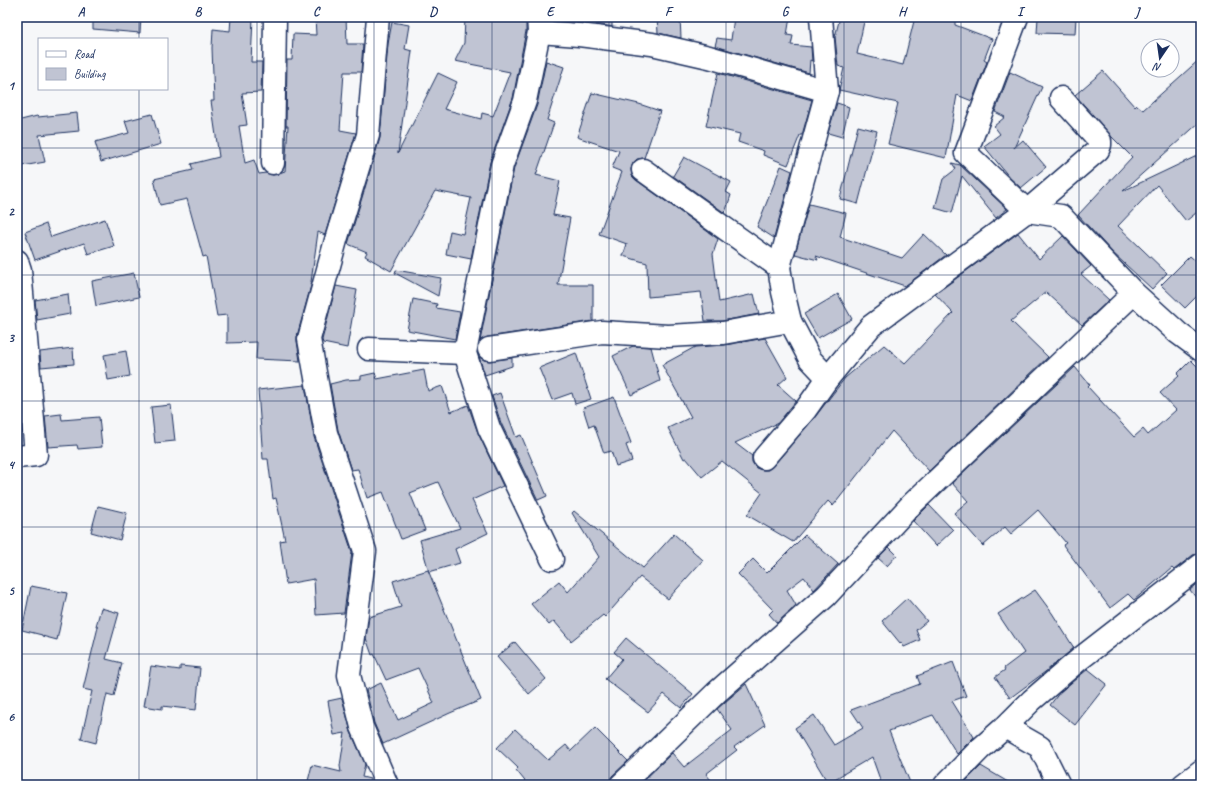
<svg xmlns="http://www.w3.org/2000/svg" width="1218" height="802" viewBox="0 0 1218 802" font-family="Caveat,sans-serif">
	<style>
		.building { fill: #c0c4d3; stroke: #1b2f5e }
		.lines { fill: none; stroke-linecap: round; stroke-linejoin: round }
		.street-casing { stroke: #1b2f5e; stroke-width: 25 }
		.street { stroke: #fff; stroke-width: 22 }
		.grid { fill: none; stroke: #1b2f5e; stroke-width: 1; stroke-opacity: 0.55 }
		.neatline { fill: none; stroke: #1b2f5e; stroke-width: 1.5 }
		.grid-label { font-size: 13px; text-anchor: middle; font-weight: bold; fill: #1b2f5e }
	</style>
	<rect width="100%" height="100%" fill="#f6f7f9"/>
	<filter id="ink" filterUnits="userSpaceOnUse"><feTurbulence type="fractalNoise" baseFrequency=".025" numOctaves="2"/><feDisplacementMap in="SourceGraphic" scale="8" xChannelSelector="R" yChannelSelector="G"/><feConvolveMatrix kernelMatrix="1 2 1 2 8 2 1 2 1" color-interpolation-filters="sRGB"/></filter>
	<g filter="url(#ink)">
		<g class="building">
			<path d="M93 17H141L140 33 93 29Z"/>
			<path d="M231 17H253L251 62H262L261 92 242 93 247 125 239 126 245 163 254 160 259 174 266 173 273 175 285 171 288 126H286L287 60H292L293 34 316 35 315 17H346L347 44H363L361 72H344L340 130 356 133 325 235 318 232 311 282H312L297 336V341L300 361 256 359 257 342 227 343V315L217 316 206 256 203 257 187 199 160 205 154 179 193 170 191 164 219 157 211 101H214L212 48 213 29 230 31Z"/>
			<path d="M465 17H526V31L513 98 490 162 471 259 446 254 450 231 463 234 471 198 435 191 391 271 365 256 367 252 348 244 380 138 388 44 392 22 409 25 405 49 412 51 398 153 438 73 457 82 444 109 481 119 482 113 493 116 510 72 455 61 464 43Z"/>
			<path d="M596 17H612V27L596 24Z"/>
			<path d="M657 17H680L681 38 658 33Z"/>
			<path d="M734 17H790L787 35 793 36 791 45 811 47 812 61 810 60 809 73 715 46 717 38 731 40Z"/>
			<path d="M840 17H865L857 54 903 65 915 17H955V25L992 39 984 60 987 62 972 101 957 95 946 158 888 144 898 103 839 90 844 68 838 66 835 37Z"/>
			<path d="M1038 17H1076L1075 34 1037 33Z"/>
			<path d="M1201 58V121L1123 191 1201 154V209L1186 221 1157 185 1118 226 1167 273 1152 289 1112 252 1078 215 1132 157 1111 136 1109 133 1075 95 1103 71 1135 107 1137 105 1143 110Z"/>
			<path d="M546 61 564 67 547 120 554 123 536 175 560 181 553 215 570 218 558 285H593V321L487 337 480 341 514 168 537 105Z"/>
			<path d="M1010 72 1042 87 1014 148 1023 140 1046 167 1021 188 1010 178 984 146 1000 134 994 126 1005 117 995 112Z"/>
			<path d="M718 73 812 100 802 135H800L788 165 763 155 764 151 738 142 740 134 706 126Z"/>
			<path d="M592 93 639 104 660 111 644 158 637 159 633 163 631 169 632 176 636 180 718 239 713 254 719 302 754 294 759 314 722 321H705L701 292 648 297 647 263 623 256 627 244 599 234 622 172 612 168 619 151 577 137Z"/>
			<path d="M837 103 849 107 842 137 828 133Z"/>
			<path d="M77 113 79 131 39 135 45 162 17 167V121L37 116 38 117Z"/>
			<path d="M152 114 161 144 101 162 95 142 129 133 125 121Z"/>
			<path d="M858 126 877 131 858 204 840 199Z"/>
			<path d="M684 157 731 182 726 192 731 195 725 213 673 176Z"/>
			<path d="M952 163 960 165 1007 209 996 218 962 176 952 213 935 208 943 179 956 169Z"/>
			<path d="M781 166 792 171 774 238 757 227Z"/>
			<path d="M809 204 846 213 840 237 902 258 924 234 946 255 905 286 816 256 818 260 795 254Z"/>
			<path d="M105 219 114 246 88 254 84 243 35 260 25 232 46 224 51 237Z"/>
			<path d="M1018 233 1039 259 1063 236 1091 266 1081 274 1109 300 1082 325 1046 292 1011 321 1048 357 929 471 892 431 833 506 828 501 793 542 747 515 762 493 722 461 702 477 686 458 684 459 668 428 691 417 662 365 695 347 725 345 765 338 787 377 778 385 796 401 778 423 735 443 752 456V462L756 468 762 470H768L773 466 815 417 845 378 884 345 905 363 953 313 935 294Z"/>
			<path d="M1190 256 1201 266V292L1185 308 1161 285Z"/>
			<path d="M396 270 441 278 438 296 395 273Z"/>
			<path d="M134 273 139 297 96 306 92 281Z"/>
			<path d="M336 286 357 290 347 348 323 343 322 340Z"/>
			<path d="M68 294 70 314 37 320 35 300Z"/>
			<path d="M838 294 852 319 818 338 804 314Z"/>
			<path d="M413 299 437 304 436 308 460 312 455 339 407 330Z"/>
			<path d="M633 346 651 347 660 381 631 395 613 356Z"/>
			<path d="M73 348 74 364 41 367 40 352Z"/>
			<path d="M126 351 130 376 108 380 104 355Z"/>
			<path d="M576 353 591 399 575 404 572 393 552 400 539 368Z"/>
			<path d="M479 357 484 360 490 361 512 358V366L485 375Z"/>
			<path d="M1191 360 1201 370V553L1193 555 1174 570 1172 568 1134 600 1128 594 1110 608 1063 545 1066 543 1038 510 1011 534 1005 527 983 546 954 513 968 501 952 483 1075 367 1090 385 1088 387 1134 437 1143 429 1148 435 1176 410 1160 393 1179 376 1177 374Z"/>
			<path d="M424 370 428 391 442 386 451 412 468 405 478 433 503 486 472 500 488 533 455 549 460 563 429 572 420 540 460 528 438 482 410 493 425 530 401 539 383 492 367 498 358 469 351 470 338 430 330 384 346 380 361 379V376L375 373 377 379Z"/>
			<path d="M305 385 314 437 352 552 344 613 316 615 314 579 286 584 280 541 285 540 276 498 273 499 268 459H263L258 390Z"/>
			<path d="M500 393 516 437 521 435 547 496 538 500 501 423 492 396Z"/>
			<path d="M614 397 631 443 626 445 632 461 616 466 611 451 604 453 594 425 589 427 583 408Z"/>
			<path d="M171 405 175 441 155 443 151 407Z"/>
			<path d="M61 414 62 420 99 417 102 447 78 449 77 445 48 447 45 416Z"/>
			<path d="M929 505 953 530 936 546 913 521Z"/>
			<path d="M98 506 127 513 120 540 91 532Z"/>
			<path d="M574 511 643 568 674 534 703 560 668 599 640 577 605 617 603 615 571 641 554 621 549 625 531 604 559 581 568 592 599 557 572 513Z"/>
			<path d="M805 535 838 564 814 590 804 577 787 590 796 605 777 623 769 614 773 610 738 574 753 559 767 573Z"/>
			<path d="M889 547 897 555 887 566 878 558Z"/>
			<path d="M428 570 481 700 450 713 383 744 374 723 366 690 381 683 398 720 434 703 418 668 386 680 374 654 372 655 366 638 369 617 401 607 393 581Z"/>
			<path d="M1201 581V604L1190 590Z"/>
			<path d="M31 586 67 593 57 640 42 636V635L22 630Z"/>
			<path d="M1035 590 1052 613 1074 648 1045 672 1010 698 995 677 1005 670 1004 668 1024 653 998 614Z"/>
			<path d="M907 598 927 621 916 630 920 640 904 647 901 642 900 643 882 621Z"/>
			<path d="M101 608 119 613 106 659 122 663 114 696 107 694 96 743 81 739 92 691 83 689 98 627 96 626Z"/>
			<path d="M626 638 693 694 681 708 664 694 648 712 605 679 622 659 614 652Z"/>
			<path d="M515 642 546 679 529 694 497 657Z"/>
			<path d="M953 662 966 696 952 701 974 737 957 754 933 715 889 731 911 785H882L872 757 828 783 795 728 814 715 834 745 863 728 851 710 920 684 917 676Z"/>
			<path d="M151 666 180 670V666L200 668 196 710 162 706V709L144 706Z"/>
			<path d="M1088 669 1107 684 1075 725 1050 705 1060 692Z"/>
			<path d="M746 684 765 725 734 747 737 750 706 774 715 785H639L672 753 684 767 732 730 717 709Z"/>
			<path d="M342 698 351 732 365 764 362 777 370 779 369 785H307L312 765 341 772 340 766 345 733 334 735 328 701Z"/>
			<path d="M595 728 628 761 612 776 609 781V785H528L516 770 518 768 497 748 515 729 548 760 566 745 571 751Z"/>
			<path d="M981 766 1013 785H962Z"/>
		</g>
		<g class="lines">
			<defs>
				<g id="street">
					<path d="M378 17 368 135 336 240 309 339 326 433 365 551 349 675 362 727 387 785"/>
					<path d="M538 17 539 32 525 101 502 165 465 353 489 428 552 559"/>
					<path d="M821 17 827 91 779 267 783 292 790 321 810 359 828 378"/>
					<path d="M1017 17 966 153 1027 211 1061 216 1134 293 1178 333 1201 350"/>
					<path d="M539 32 579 35 652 44 709 57 827 91"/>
					<path d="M273 163 275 17"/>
					<path d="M643 170 779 267"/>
					<path d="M17 261 20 270 36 455 17 457"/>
					<path d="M369 349 465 353"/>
					<path d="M489 349 602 332 668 336 723 333 790 321"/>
					<path d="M764 458 806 409 828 378 871 326 1027 211 1098 150 1100 145V141L1061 98"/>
					<path d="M1005 727 1040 747 1059 785"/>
					<path d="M621 785 716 693 826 596 911 505 1134 293"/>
					<path d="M945 785 980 749 1005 727 1032 700 1081 658 1201 565"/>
					<path d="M1183 785 1201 771"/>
				</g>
			</defs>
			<use href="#street" class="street-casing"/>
			<use href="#street" class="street"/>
		</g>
	</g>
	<path class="grid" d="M139 17V39M257 17V785M374 17V785M492 17V785M609 17V785M726 17V785M844 17V785M961 17V785M1079 17V785M139 89V785M17 148H1201M17 275H1201M17 401H1201M17 527H1201M17 654H1201"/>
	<rect width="1218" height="802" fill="none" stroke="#fff" stroke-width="44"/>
	<rect x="38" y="38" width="130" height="52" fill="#ffffff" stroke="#a4acbf"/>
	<rect x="46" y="51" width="20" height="6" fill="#ffffff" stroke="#a4acbf"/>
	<text x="74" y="58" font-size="12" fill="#1b2f5e">Road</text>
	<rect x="46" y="68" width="20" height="12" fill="#c0c4d3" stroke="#a4acbf"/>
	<text x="74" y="78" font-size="12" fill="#1b2f5e">Building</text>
	<g transform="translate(1160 58) rotate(193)"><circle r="19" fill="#ffffff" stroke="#a4acbf"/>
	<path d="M0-3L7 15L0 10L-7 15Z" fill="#1b2f5e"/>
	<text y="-6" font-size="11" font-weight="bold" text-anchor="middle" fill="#1b2f5e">N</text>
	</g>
	<rect x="22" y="22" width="1174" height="758" class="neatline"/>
	<g class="grid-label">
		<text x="81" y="16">A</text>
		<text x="198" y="16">B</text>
		<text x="316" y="16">C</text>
		<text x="433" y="16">D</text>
		<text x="550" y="16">E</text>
		<text x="668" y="16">F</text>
		<text x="785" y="16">G</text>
		<text x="902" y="16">H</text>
		<text x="1020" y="16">I</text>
		<text x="1137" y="16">J</text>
		<text x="11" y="90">1</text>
		<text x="11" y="216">2</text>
		<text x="11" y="342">3</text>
		<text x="11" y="469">4</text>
		<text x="11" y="595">5</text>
		<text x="11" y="721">6</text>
	</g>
</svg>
